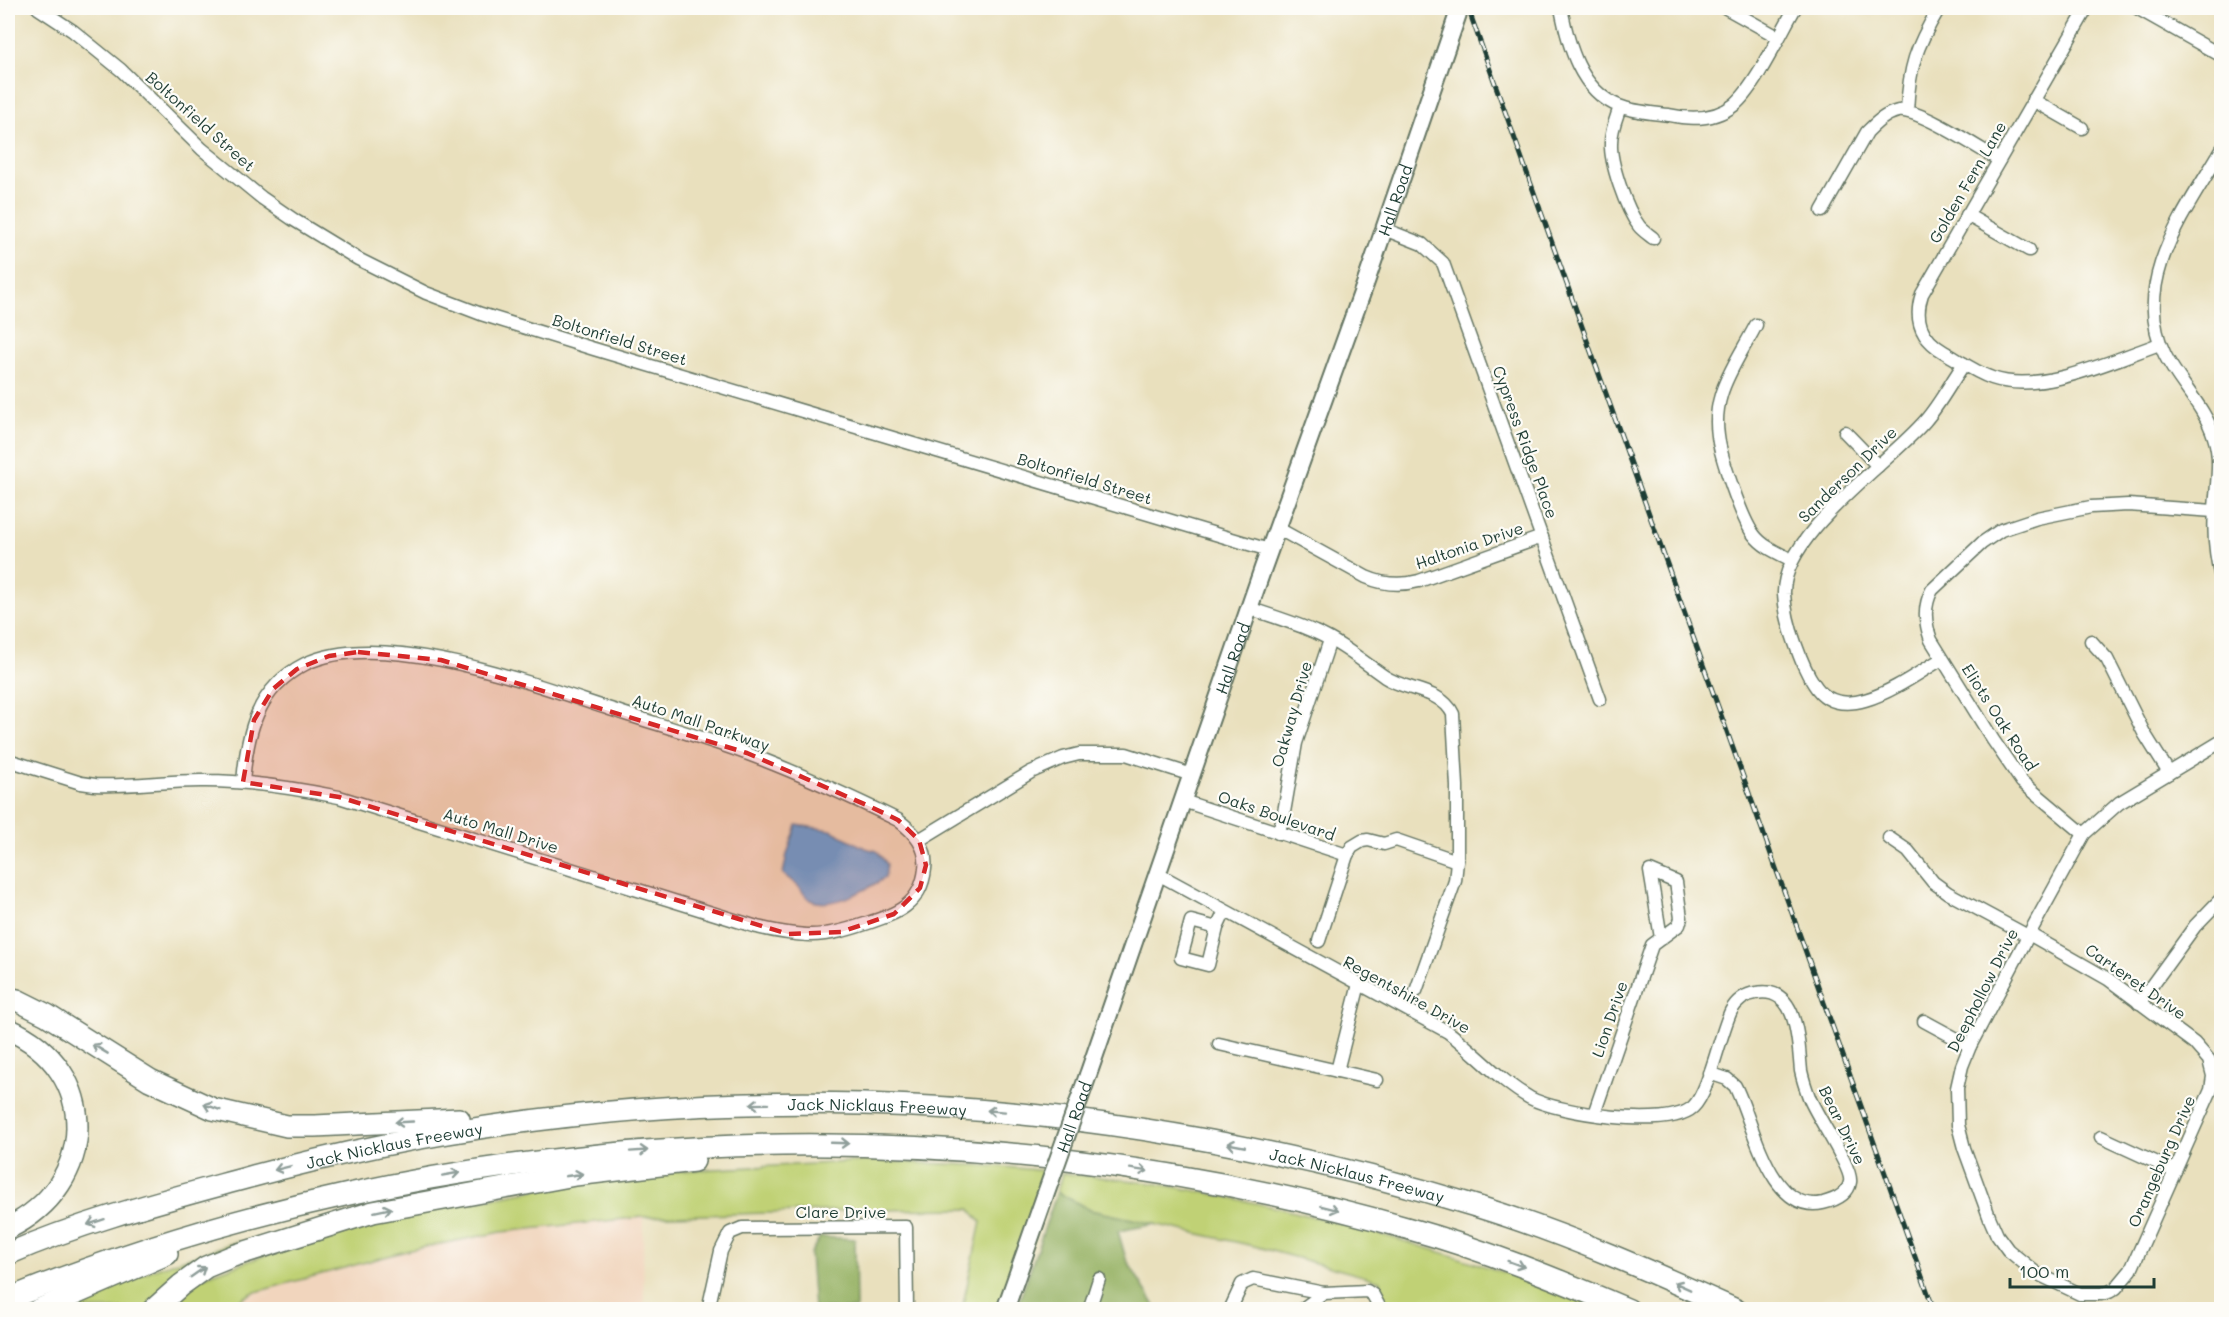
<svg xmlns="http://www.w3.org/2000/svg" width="2229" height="1317" viewBox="0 0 2229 1317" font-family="Mali,sans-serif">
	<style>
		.built { fill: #f1d5bd }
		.green { fill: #c0d174; stroke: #708754; stroke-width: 1.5 }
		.forest { fill: #98b366; stroke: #5c784d; stroke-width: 1.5 }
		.water { fill: #5ea7d5; stroke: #3e7284; stroke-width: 1.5 }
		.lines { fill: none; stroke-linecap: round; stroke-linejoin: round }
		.street-casing { stroke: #667664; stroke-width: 15 }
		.secondary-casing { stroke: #667664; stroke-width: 20 }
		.highway-casing { stroke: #667664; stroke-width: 24 }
		.street { stroke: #fff; stroke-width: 12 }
		.secondary { stroke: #fff; stroke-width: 16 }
		.highway { stroke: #fff; stroke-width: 21 }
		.rail-casing { stroke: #1f3d34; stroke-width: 5 }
		.rail { stroke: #fdfcf7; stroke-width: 3; stroke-dasharray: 9; stroke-linecap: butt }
		.secondary-bridge-casing { stroke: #667664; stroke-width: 20; stroke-linecap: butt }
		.secondary-bridge { stroke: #fff; stroke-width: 16 }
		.oneway { stroke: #8f9e9a }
		.marked { fill: #d62828; fill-opacity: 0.2; stroke: #d62828; stroke-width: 4.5; stroke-dasharray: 12 8; stroke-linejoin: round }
		.labels { text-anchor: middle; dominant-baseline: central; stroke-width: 4.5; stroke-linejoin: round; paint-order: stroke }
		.street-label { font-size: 16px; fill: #1f3d34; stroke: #fdfcf7 }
	</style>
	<rect width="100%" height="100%" fill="#fdfcf7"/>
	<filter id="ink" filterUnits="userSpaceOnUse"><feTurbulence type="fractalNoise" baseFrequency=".0167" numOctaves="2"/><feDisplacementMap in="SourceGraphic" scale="12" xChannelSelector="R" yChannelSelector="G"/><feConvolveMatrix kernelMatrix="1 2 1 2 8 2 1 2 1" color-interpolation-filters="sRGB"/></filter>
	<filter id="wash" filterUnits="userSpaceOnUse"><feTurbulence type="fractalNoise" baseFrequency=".008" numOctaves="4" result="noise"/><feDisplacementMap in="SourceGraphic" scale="24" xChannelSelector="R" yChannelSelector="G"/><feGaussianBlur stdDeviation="1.35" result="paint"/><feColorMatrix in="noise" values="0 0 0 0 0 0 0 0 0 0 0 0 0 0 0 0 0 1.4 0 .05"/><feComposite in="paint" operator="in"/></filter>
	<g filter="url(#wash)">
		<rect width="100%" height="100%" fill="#e9e0bd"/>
		<path class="built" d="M643 1217 644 1309 225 1310 252 1293 410 1250 501 1232Z"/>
		<g class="green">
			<path d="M871 1161 997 1166 1046 1171 998 1309H962L981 1222 970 1209 862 1210 643 1217 501 1232 410 1250 252 1293 225 1309 161 1310 195 1280 351 1225 618 1174Z"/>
			<path d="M1062 1173C1094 1177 1126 1179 1158 1184 1311 1210 1461 1254 1606 1309H1379L1381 1281 1254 1246 1090 1210 1057 1192Z"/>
			<path d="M239 1241 147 1309 55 1310 157 1268Z"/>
		</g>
		<g class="forest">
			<path d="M1057 1192 1090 1210 1156 1224 1118 1231 1126 1259 1157 1309 1016 1310Z"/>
			<path d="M820 1237 855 1239 856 1309H814L810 1254Z"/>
		</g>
		<path class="water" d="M797 825 831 830 865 848 877 851 887 864 885 878C867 889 832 910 810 900 805 897 802 890 798 886 793 882 788 878 783 874L787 854Z"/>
	</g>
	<g filter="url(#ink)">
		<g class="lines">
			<defs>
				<g id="street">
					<path d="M38 8 73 31 121 70 202 149 262 198 294 220 358 259 426 293 481 314 594 349 1269 550"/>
					<path d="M1561 8C1568 44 1580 91 1619 106 1634 112 1653 113 1669 115 1692 120 1715 120 1734 105 1755 88 1781 32 1795 8"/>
					<path d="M1726 8 1778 37"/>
					<path d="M2087 8 1922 294C1914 319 1920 338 1944 352 1960 361 1975 372 1992 378 2042 395 2112 360 2160 344"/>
					<path d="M2137 8 2222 56"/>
					<path d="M2033 100 2082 128"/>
					<path d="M1620 107C1616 119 1611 130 1611 143 1610 163 1626 209 1639 226 1642 230 1648 234 1653 238"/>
					<path d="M1907 111C1909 67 1916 47 1938 10"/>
					<path d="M2222 149C2187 210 2129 282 2165 355 2179 383 2205 407 2214 437 2222 461 2216 485 2215 510 2213 534 2216 559 2222 582"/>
					<path d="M1822 211 1867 132C1876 123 1885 114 1898 111 1917 107 1980 149 1999 160"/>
					<path d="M1967 215 2029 250"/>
					<path d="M1384 229 1422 244 1443 263 1600 699"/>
					<path d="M1756 325C1745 347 1728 371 1721 395 1717 408 1716 422 1718 436 1720 455 1742 520 1754 535 1763 547 1778 553 1792 560"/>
					<path d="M1845 432 1878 466"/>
					<path d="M1277 528 1366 577C1384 585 1400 586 1419 581L1542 537"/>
					<path d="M1249 608C1271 616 1293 622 1315 632 1341 643 1362 661 1385 677 1406 691 1441 689 1453 714L1457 786V861L1455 881 1416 991"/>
					<path d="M2091 641 2107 659 2144 733 2169 773"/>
					<path d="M1942 659C1910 677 1843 731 1814 684 1805 671 1800 657 1795 643 1789 627 1785 610 1784 594 1782 534 1888 464 1925 421 1940 404 1951 382 1964 364"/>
					<path d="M8 760 81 783 95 785C132 787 169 780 206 781 251 781 295 788 339 797L757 927C775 931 792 935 811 935 830 935 847 930 865 924 895 914 921 906 925 869 928 847 914 832 898 820 849 796 799 773 748 754 703 737 656 724 610 709 533 684 381 627 305 664 257 688 247 733 243 782"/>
					<path d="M1183 801 1347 855"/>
					<path d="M1278 833 1283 818 1296 743 1330 640"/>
					<path d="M2084 834 2022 782 1993 740 1931 640C1925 623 1923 607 1932 590L1982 543 2001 530 2037 518 2091 507 2128 505 2214 511"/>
					<path d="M1889 838 1908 851 1933 882 1948 893 2028 936"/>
					<path d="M919 840 1031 772 1063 758 1079 754H1126L1192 775"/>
					<path d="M1158 874 1448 1032C1476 1053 1500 1081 1530 1098 1558 1113 1668 1130 1693 1107 1709 1092 1720 1034 1731 1011 1736 1001 1746 994 1756 993 1799 985 1798 1044 1801 1071 1803 1080 1806 1089 1809 1097 1816 1116 1853 1168 1850 1182 1848 1195 1835 1200 1823 1203 1769 1215 1753 1120 1735 1086L1727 1079 1709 1073"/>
					<path d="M1217 928 1191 921 1181 958 1208 965 1217 928 1225 911"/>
					<path d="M2029 934 2108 979 2194 1043 2209 1060 2213 1076 2211 1090 2131 1270 2116 1288 2109 1292 2101 1294H2080L2036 1273 2008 1250 1997 1235 1990 1219 1964 1148 1958 1125 1957 1088 1962 1066 1970 1046 2028 936 2084 834 2119 803 2222 741"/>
					<path d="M1319 941 1347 855 1352 847 1362 841 1368 840 1384 844 1396 840 1457 861"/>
					<path d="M2139 1003 2195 926 2222 898"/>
					<path d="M1924 1021 1970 1046"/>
					<path d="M1219 1044 1377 1080"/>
					<path d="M1337 1071 1359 984"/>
					<path d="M1594 1114 1652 945 1679 925 1681 918 1676 882 1650 871 1661 938"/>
					<path d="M2101 1137 2175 1171"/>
					<path d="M708 1310 721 1251 730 1233 742 1228 906 1227 907 1310"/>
					<path d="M1089 1310 1099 1279"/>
					<path d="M1230 1310 1242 1284 1253 1279 1324 1293 1367 1291 1373 1295 1381 1310"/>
					<path d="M1301 1310 1324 1293"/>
				</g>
				<g id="secondary">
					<path id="s1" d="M1088 1075 1263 568 1367 279 1460 8"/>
					<path d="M1005 1310 1045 1196"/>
				</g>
				<g id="highway">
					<path d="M8 998 17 1000 47 1015 150 1080 213 1109 287 1126H315L459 1119"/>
					<path d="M8 1029C102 1070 98 1185 8 1228"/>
					<path id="s2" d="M8 1254C84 1221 166 1200 246 1178 654 1066 1075 1083 1479 1207 1567 1234 1652 1272 1736 1310"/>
					<path d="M8 1299C450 1120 951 1097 1410 1229 1485 1250 1557 1279 1629 1310"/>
					<path d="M38 1310 167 1254"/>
					<path d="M153 1310 181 1285 206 1267 233 1256 373 1212 575 1175 694 1161"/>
				</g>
			</defs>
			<use href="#street" class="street-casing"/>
			<use href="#secondary" class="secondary-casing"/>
			<use href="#highway" class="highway-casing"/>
			<use href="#street" class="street"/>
			<use href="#secondary" class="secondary"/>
			<use href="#highway" class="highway"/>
			<defs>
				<path id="rail" d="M1468 8 1934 1310"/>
			</defs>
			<use href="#rail" class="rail-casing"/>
			<use href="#rail" class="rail"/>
			<defs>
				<g id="secondary-bridge">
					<path id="s3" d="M1045 1196 1088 1075"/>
				</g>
			</defs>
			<use href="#secondary-bridge" class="secondary-bridge-casing"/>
			<use href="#secondary-bridge" class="secondary-bridge"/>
		</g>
		<defs><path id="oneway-shaft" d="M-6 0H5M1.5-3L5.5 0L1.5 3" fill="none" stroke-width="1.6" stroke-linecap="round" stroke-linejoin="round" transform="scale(1.5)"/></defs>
		<g class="oneway">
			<use href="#oneway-shaft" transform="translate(100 1049) rotate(-149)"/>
			<use href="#oneway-shaft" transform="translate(759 1104) rotate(179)"/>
			<use href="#oneway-shaft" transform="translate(212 1107) rotate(-160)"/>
			<use href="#oneway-shaft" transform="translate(996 1111) rotate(-176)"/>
			<use href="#oneway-shaft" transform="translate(404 1122) rotate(177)"/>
			<use href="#oneway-shaft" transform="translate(840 1143) rotate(2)"/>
			<use href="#oneway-shaft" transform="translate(1236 1145) rotate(-169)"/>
			<use href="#oneway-shaft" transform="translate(639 1151) rotate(-4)"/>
			<use href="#oneway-shaft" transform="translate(283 1168) rotate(166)"/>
			<use href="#oneway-shaft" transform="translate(1139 1170) rotate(9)"/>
			<use href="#oneway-shaft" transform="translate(451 1174) rotate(-10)"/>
			<use href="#oneway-shaft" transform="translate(574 1175) rotate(-8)"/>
			<use href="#oneway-shaft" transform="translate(1330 1208) rotate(14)"/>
			<use href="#oneway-shaft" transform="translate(383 1210) rotate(-12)"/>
			<use href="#oneway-shaft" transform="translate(96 1222) rotate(162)"/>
			<use href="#oneway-shaft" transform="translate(1516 1264) rotate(20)"/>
			<use href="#oneway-shaft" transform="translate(198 1272) rotate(-35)"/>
			<use href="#oneway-shaft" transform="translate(1682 1286) rotate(-156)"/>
		</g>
	</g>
	<path class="marked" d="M358 652 441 660 747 753 871 807 898 820 919 840 926 865 920 888 894 914 841 932 788 934 339 797 243 782 254 720 273 689 297 669 329 656Z"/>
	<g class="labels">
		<g class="street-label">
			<text transform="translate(201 121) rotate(42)">Boltonfield Street</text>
			<text transform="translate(1967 182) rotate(-60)">Golden Fern Lane</text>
			<text stroke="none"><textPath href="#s1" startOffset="927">Hall Road</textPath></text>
			<text transform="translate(620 339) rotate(17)">Boltonfield Street</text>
			<text transform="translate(1526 442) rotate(70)">Cypress Ridge Place</text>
			<text transform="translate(1847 474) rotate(-44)">Sanderson Drive</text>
			<text transform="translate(1085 478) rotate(17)">Boltonfield Street</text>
			<text transform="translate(1469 545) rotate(-19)">Haltonia Drive</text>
			<text stroke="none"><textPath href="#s1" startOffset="441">Hall Road</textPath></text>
			<text transform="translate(1291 714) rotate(-74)">Oakway Drive</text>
			<text transform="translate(2000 717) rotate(57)">Eliots Oak Road</text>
			<text transform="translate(701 722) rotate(19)">Auto Mall Parkway</text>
			<text transform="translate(1277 815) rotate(19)">Oaks Boulevard</text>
			<text transform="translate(501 830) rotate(17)">Auto Mall Drive</text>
			<text transform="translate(2136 981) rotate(35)">Carteret Drive</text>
			<text transform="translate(1982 990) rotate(-63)">Deephollow Drive</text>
			<text transform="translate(1407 994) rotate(29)">Regentshire Drive</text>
			<text transform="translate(1609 1019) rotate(-71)">Lion Drive</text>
			<text stroke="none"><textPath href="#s2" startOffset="888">Jack Nicklaus Freeway</textPath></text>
			<text stroke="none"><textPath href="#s3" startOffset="84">Hall Road</textPath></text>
			<text transform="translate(1843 1125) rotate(64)">Bear Drive</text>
			<text stroke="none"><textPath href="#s2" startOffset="402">Jack Nicklaus Freeway</textPath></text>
			<text transform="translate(2161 1161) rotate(-66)">Orangeburg Drive</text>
			<text stroke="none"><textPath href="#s2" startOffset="1374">Jack Nicklaus Freeway</textPath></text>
			<text x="841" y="1211">Clare Drive</text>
		</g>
	</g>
	<rect width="2229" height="1317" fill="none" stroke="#fdfcf7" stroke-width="30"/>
	<path d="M2010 1278v9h144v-9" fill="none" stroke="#1f3d34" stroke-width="3"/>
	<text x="2019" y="1278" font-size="18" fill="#1f3d34" stroke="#fdfcf7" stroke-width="4.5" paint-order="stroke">100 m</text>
</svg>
